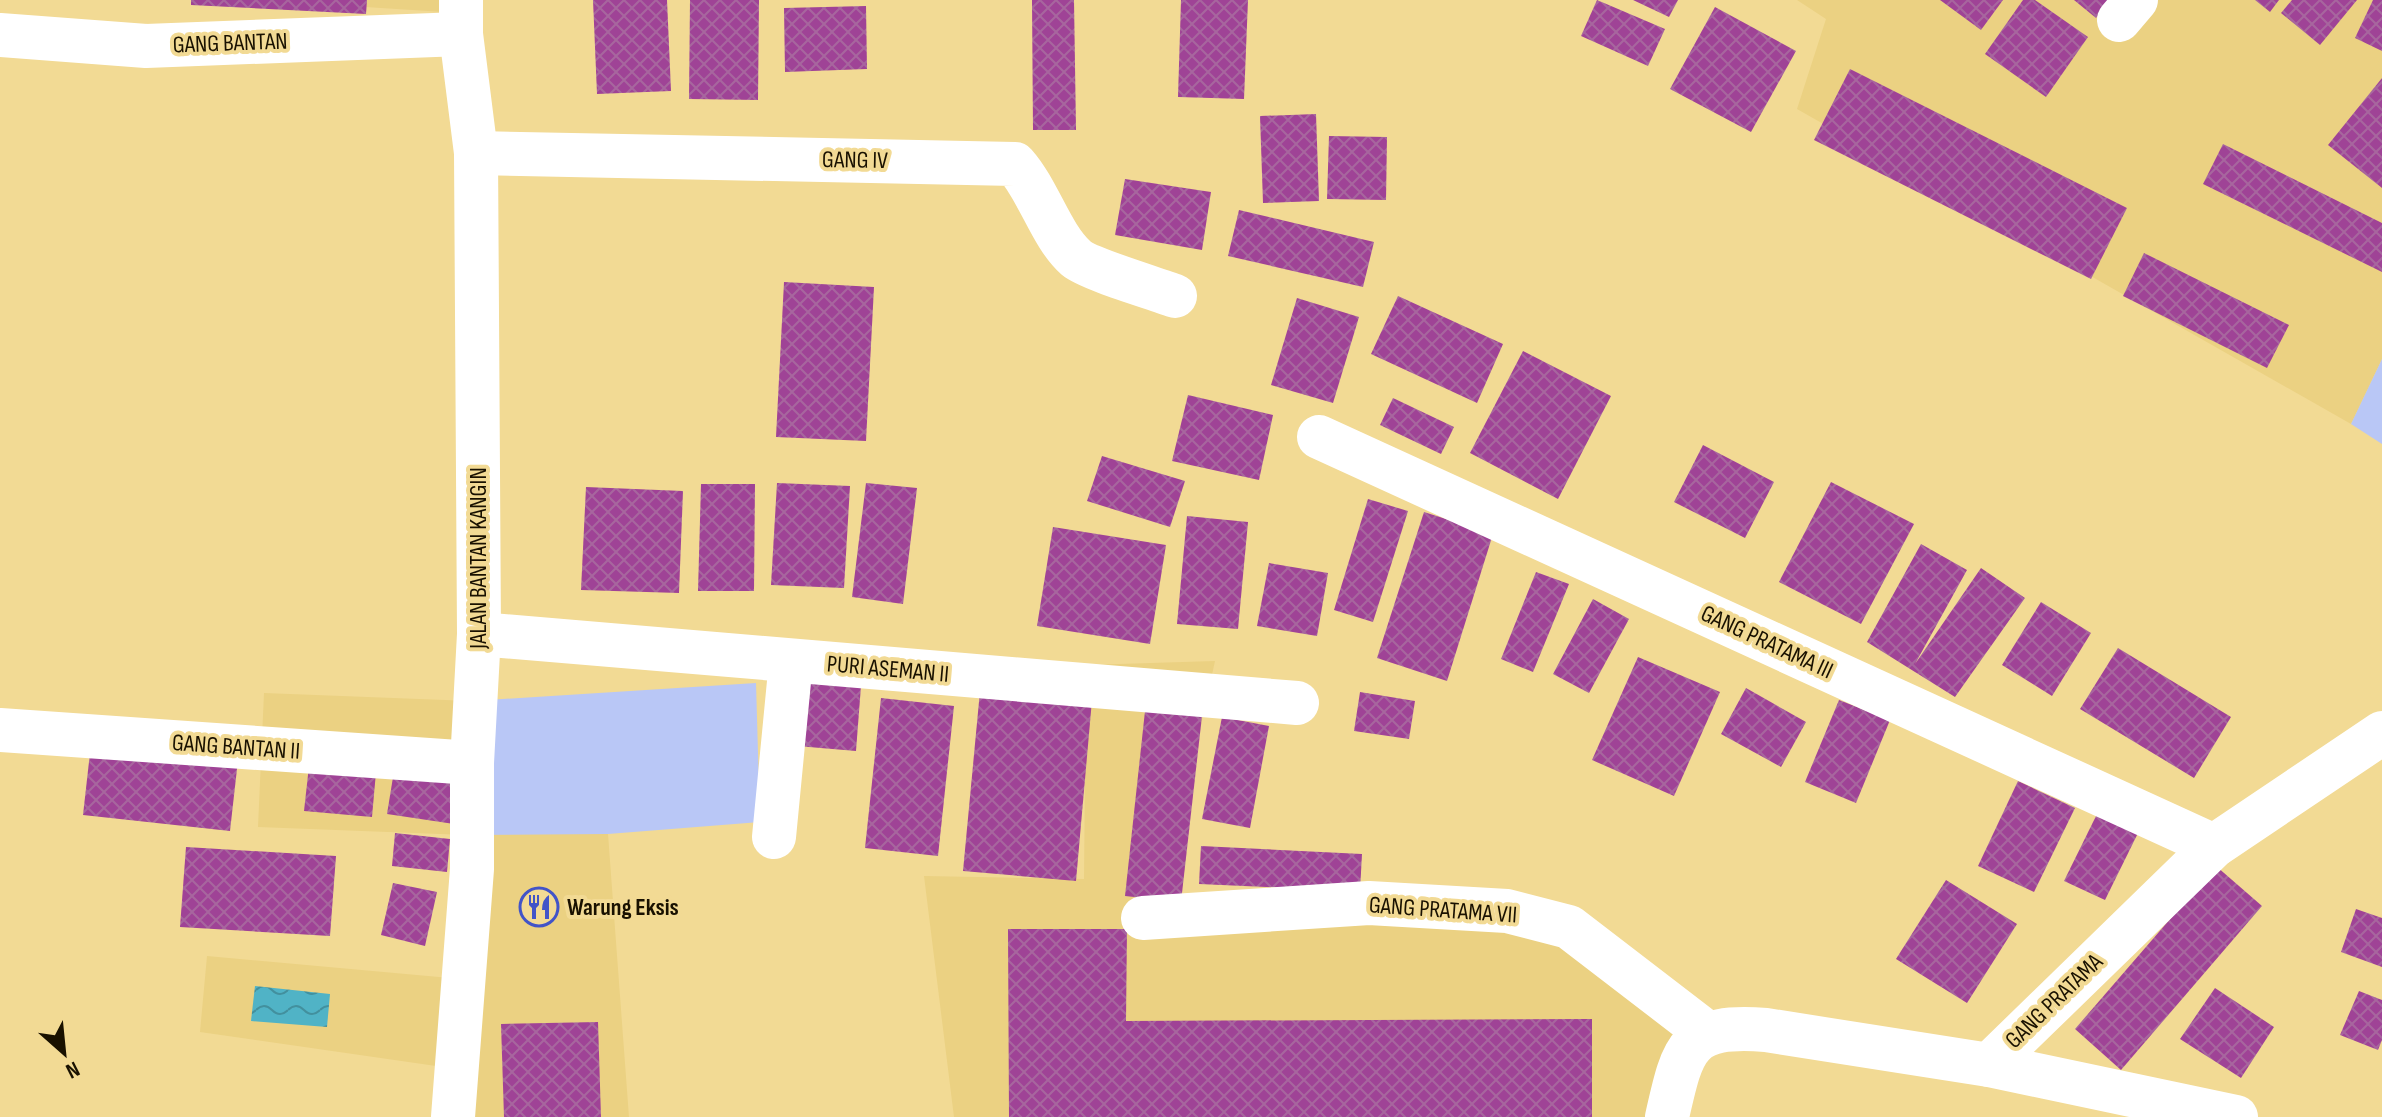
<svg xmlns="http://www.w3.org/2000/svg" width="2382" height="1117" viewBox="0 0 2382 1117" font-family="'Sofia Sans Condensed',sans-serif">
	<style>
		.built { fill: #ebd182 }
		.green { fill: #b9c7f6 }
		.water { fill: url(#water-waves) }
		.building { fill: url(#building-cross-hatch) }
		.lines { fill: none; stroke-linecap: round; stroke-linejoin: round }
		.minor { stroke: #fff; stroke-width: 44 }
		.labels { text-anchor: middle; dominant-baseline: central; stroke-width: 8; stroke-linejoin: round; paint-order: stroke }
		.street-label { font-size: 24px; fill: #191100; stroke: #f2da94 }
		.poi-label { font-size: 24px; font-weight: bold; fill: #191100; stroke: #f2da94; text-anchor: start }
	</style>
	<defs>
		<pattern id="water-waves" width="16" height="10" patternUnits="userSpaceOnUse" patternTransform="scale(2)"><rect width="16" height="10" fill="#50b3c6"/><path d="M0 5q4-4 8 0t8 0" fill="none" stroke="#42909e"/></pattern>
		<pattern id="building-cross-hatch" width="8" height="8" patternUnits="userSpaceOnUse" patternTransform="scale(2)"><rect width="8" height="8" fill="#9f4396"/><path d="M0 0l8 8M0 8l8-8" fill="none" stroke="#a7669e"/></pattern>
	</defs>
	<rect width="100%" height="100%" fill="#f2da94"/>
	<g class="built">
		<path d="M256 0H476L475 14Z"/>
		<path d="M1797 0H2382V359L2351 424 1797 109 1826 19Z"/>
		<path d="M1215 661 1163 899 1573 929 1684 1001 1648 1117H954L924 876 1084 879 1086 665Z"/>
		<path d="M264 693 471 701 466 834H608L629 1117H433L443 1067 200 1032 207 956 461 979 466 835 258 827Z"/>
	</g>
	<g class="green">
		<path d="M2382 359V444L2351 424Z"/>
		<path d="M756 683 760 822 608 834 466 835 471 701Z"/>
	</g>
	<path class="water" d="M255 986 330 994 327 1027 251 1021Z"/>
	<g class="building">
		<path d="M191 0H367L366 14 191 5Z"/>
		<path d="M593 0H667L671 91 597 94Z"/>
		<path d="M690 0H759L758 100 689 99Z"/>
		<path d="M1032 0H1074L1076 130H1033Z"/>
		<path d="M1181 0H1248L1244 99 1178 97Z"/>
		<path d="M1597 0 1665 29 1648 66 1581 36Z"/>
		<path d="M1633 0H1678L1669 17Z"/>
		<path d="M1940 0H2003L1981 30Z"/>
		<path d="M2023 0H2035L2088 37 2046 97 1985 54Z"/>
		<path d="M2074 0H2112L2096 18Z"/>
		<path d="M2255 0H2279L2270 12Z"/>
		<path d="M2292 0H2357L2320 45 2281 13Z"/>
		<path d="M2373 0H2382V51L2355 38Z"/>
		<path d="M866 6 867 69 785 72 784 8Z"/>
		<path d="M1715 7 1796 51 1751 132 1670 89Z"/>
		<path d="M1850 69 2127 208 2091 279 1814 140Z"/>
		<path d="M2382 78V188L2328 145Z"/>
		<path d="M1316 114 1319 201 1263 203 1260 116Z"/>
		<path d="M1329 136 1387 137 1386 200 1327 199Z"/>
		<path d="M2223 144 2382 223V272L2203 184Z"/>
		<path d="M1125 179 1211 192 1202 250 1115 235Z"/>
		<path d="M1239 210 1374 242 1363 287 1228 256Z"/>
		<path d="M2144 253 2289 325 2267 368 2123 296Z"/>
		<path d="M784 282 874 287 866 441 776 437Z"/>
		<path d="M1398 296 1503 344 1477 403 1371 354Z"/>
		<path d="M1297 298 1359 317 1333 403 1271 385Z"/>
		<path d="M1523 351 1611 396 1558 499 1470 453Z"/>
		<path d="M1188 395 1273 415 1259 480 1172 461Z"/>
		<path d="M1393 398 1454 427 1441 454 1380 425Z"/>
		<path d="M1703 445 1774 482 1745 538 1674 502Z"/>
		<path d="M1102 456 1185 481 1170 527 1087 501Z"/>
		<path d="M1831 482 1914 524 1861 624 1779 582Z"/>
		<path d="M777 483 850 486 844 588 771 585Z"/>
		<path d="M866 483 917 488 903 604 852 597Z"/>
		<path d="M701 484H755L754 591H698Z"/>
		<path d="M586 487 683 491 679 593 581 590Z"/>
		<path d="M1368 499 1408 511 1373 622 1334 610Z"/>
		<path d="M1424 512 1493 534 1447 681 1377 658Z"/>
		<path d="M1187 516 1248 522 1238 629 1177 624Z"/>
		<path d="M1053 527 1166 545 1150 644 1037 626Z"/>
		<path d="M1921 544 1967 570 1915 664 1981 568 2025 598 1955 697 1867 642Z"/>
		<path d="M1269 563 1328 573 1317 636 1257 626Z"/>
		<path d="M1536 572 1569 584 1533 672 1501 659Z"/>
		<path d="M1593 599 1629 619 1589 693 1553 674Z"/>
		<path d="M2041 602 2091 633 2052 696 2002 665Z"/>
		<path d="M2118 648 2231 717 2194 778 2080 709Z"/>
		<path d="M1638 657 1720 692 1674 796 1592 760Z"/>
		<path d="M803 682 861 686 856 751 797 746Z"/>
		<path d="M1746 688 1806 722 1781 767 1721 734Z"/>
		<path d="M980 691 1092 700 1076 881 963 871Z"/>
		<path d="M1360 692 1415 701 1409 739 1354 731Z"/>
		<path d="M881 698 954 706 938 856 865 848Z"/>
		<path d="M1839 700 1890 720 1856 803 1805 782Z"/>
		<path d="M1145 711 1202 716 1181 902 1125 896Z"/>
		<path d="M1222 717 1269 726 1250 828 1202 819Z"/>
		<path d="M91 744 238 760 230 831 83 815Z"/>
		<path d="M309 766 376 772 372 817 304 811Z"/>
		<path d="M394 771 460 781 454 824 387 814Z"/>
		<path d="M2018 781 2075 808 2034 892 1978 866Z"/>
		<path d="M2098 812 2139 831 2105 900 2064 881Z"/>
		<path d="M395 833 450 839 447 872 392 866Z"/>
		<path d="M1201 846 1362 854 1360 891 1199 884Z"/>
		<path d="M186 847 336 856 330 936 180 927Z"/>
		<path d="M2216 866 2262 906 2121 1070 2075 1029Z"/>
		<path d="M1946 880 2017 924 1967 1003 1896 959Z"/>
		<path d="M393 883 437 892 425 946 381 935Z"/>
		<path d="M2356 909 2382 918V967L2341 952Z"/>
		<path d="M1008 929H1127L1126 1021 1592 1019V1117H1009Z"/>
		<path d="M2215 988 2274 1027 2241 1078 2180 1039Z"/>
		<path d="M2359 991 2382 1000V1040L2378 1050 2340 1035Z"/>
		<path d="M598 1022 601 1117H504L501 1024Z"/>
	</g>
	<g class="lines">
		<g class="minor">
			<path d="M2119 20 2136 0"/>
			<path d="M0 35 146 46 461 34"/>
			<path d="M476 153 1015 164C1039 191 1051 236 1076 258 1089 269 1154 288 1175 296"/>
			<path d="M1319 437 2214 846"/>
			<path d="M479 634 1297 703"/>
			<path d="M0 730 472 763"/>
			<path d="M774 837 791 661"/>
			<path d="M1143 918 1369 903 1507 911 1569 927 1707 1033"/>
			<path d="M1989 1065 2214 846 2382 733"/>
			<path d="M453 1117 472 869V763L479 634 476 153 461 34V0"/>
			<path d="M1667 1117C1683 1046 1687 1024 1766 1030L1989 1065 2236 1117"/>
		</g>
	</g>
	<defs>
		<symbol id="restaurant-ring" viewBox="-11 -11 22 22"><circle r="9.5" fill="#f2da94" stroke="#4254c8" stroke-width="1.5"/><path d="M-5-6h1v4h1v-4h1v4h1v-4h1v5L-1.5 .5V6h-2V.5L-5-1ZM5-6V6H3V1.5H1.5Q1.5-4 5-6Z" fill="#4254c8"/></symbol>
	</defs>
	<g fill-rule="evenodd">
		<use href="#restaurant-ring" x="517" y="885" width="44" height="44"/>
	</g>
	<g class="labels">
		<g class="street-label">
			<text transform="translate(230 43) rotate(-2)">GANG BANTAN</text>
			<text transform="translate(855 160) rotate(1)">GANG IV</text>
			<text transform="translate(478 558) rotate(-90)">JALAN BANTAN KANGIN</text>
			<text transform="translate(1767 642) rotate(25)">GANG PRATAMA III</text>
			<text transform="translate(888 669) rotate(5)">PURI ASEMAN II</text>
			<text transform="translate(236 747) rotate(4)">GANG BANTAN II</text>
			<text transform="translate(1443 910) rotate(4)">GANG PRATAMA VII</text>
			<text transform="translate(2054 1001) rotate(-44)">GANG PRATAMA</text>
		</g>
		<g class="poi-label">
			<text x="567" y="907">Warung Eksis</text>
		</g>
	</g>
	<g transform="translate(64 1053) rotate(153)" stroke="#f2da94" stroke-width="6" paint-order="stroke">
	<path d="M0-6L14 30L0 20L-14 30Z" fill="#191100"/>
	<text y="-12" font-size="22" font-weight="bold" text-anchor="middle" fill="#191100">N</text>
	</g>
</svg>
